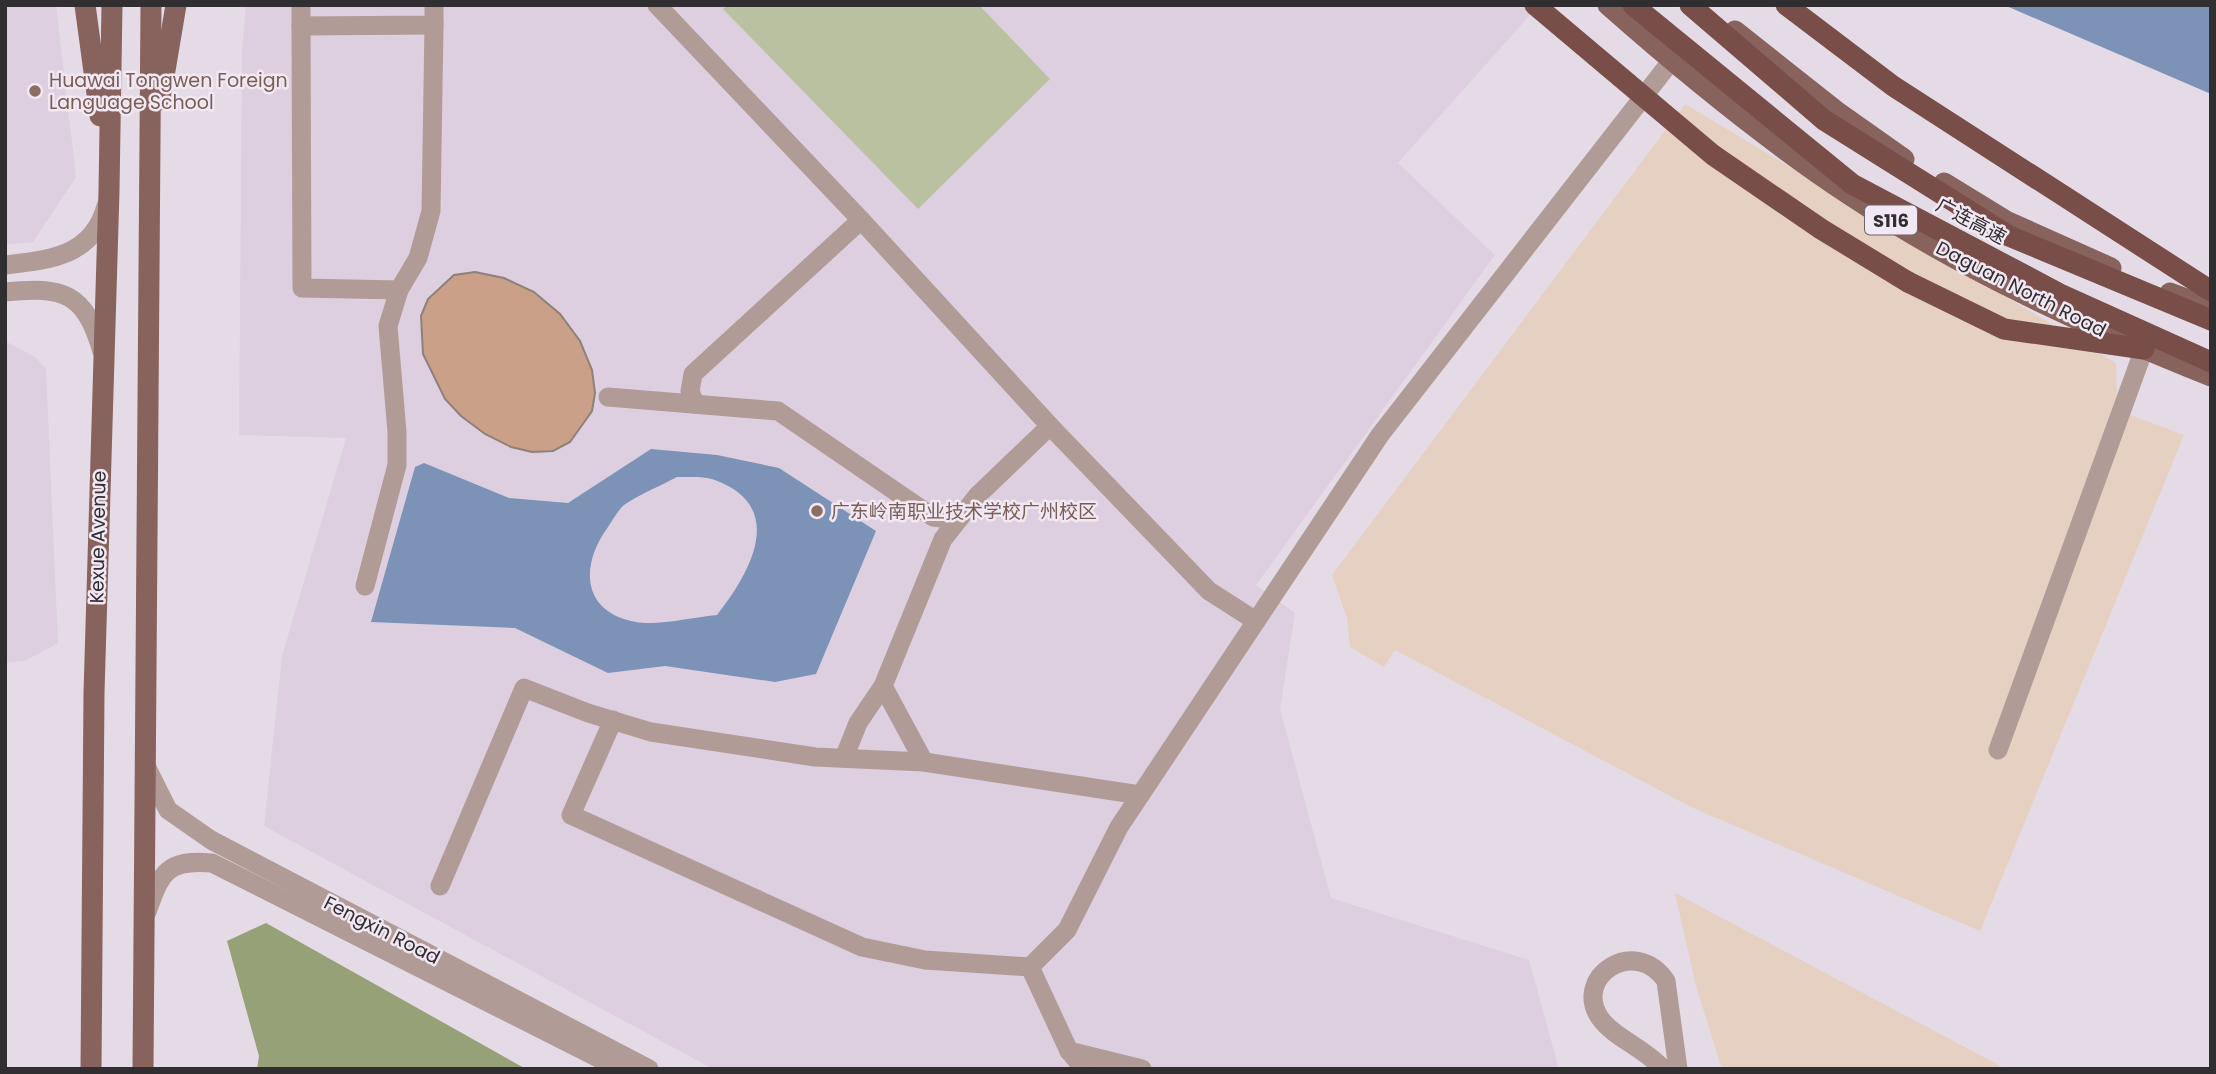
<svg xmlns="http://www.w3.org/2000/svg" width="2216" height="1074" viewBox="0 0 2216 1074" font-family="Poppins,'Noto Sans SC',sans-serif">
	<style>
		.built { fill: #ddcfe0 }
		.industrial { fill: #e5d0c2 }
		.green { fill: #b9c1a0 }
		.forest { fill: #97a177 }
		.water { fill: #7c93b7; fill-rule: evenodd }
		.building { fill: #caa088; stroke: #8e817a; stroke-width: 2 }
		.lines { fill: none; stroke-linecap: round; stroke-linejoin: round }
		.minor { stroke: #b19b97; stroke-width: 19 }
		.major { stroke: #88625d; stroke-width: 21 }
		.highway { stroke: #794d48; stroke-width: 21 }
		.highway-bridge { stroke: #794d48; stroke-width: 21 }
		.education-dot { fill: #8d6e63; stroke: #f2e8f3; stroke-width: 2.5 }
		.labels { text-anchor: middle; dominant-baseline: central; stroke-width: 5; stroke-linejoin: round; paint-order: stroke }
		.shield { fill: #f2e8f3; stroke: #6b666c; stroke-width: 2 }
		.shield-label { font-size: 18px; font-weight: bold; fill: #312e32 }
		.education-label { font-size: 19px; fill: #785e54; stroke: #f2e8f3; text-anchor: start }
		.street-label { font-size: 19px; fill: #312e32; stroke: #f2e8f3 }
	</style>
	<rect width="100%" height="100%" fill="#e5dbe6"/>
	<g class="built">
		<path d="M5 5H56L76 177 33 242 5 245Z"/>
		<path d="M246 5H1539L1398 163 1495 255 1256 585 1295 613 1280 709 1331 898 1529 960 1559 1069H713L264 826 282 656 346 438 239 435 242 48Z"/>
		<path d="M5 341 35 357 46 369 58 643 25 661 5 663Z"/>
	</g>
	<g class="industrial">
		<path d="M1685 104 2116 363 2117 410 2184 435 1980 931 1691 807 1395 650 1384 667 1350 647 1347 618 1332 575Z"/>
		<path d="M1675 893 2006 1069H1722L1696 986Z"/>
	</g>
	<path class="green" d="M728 5H979L1050 79 918 209 723 9Z"/>
	<path class="forest" d="M266 923 526 1069H257L259 1056 227 941Z"/>
	<g class="water">
		<path d="M2004 5H2211V94Z"/>
		<path d="M651 449 717 455 779 468 876 531 816 674 775 682 665 666 608 673 515 628 371 622 415 467 424 463 509 498 568 503ZM677 477C688 477 705 476 715 480 788 507 750 573 717 615 695 617 657 626 636 622 581 612 580 565 608 527 613 520 618 510 624 505 640 494 660 486 677 477Z"/>
	</g>
	<path class="building" d="M475 272 504 278 534 292 560 314 580 341 592 370 595 393 592 411 570 442 553 451 532 452 511 447 485 434 461 416 445 399 423 354 421 316 428 299 454 275Z"/>
	<g class="lines">
		<g class="minor">
			<path d="M301 5V26L434 25V5"/>
			<path d="M657 5 861 220 1050 426 1209 591 1256 621"/>
			<path d="M301 26 302 288 399 290"/>
			<path d="M5 265C50 260 93 256 106 206"/>
			<path d="M5 292C63 286 85 292 102 352"/>
			<path d="M608 397 778 411 933 517 958 520"/>
			<path d="M695 404 690 391 693 374 861 220"/>
			<path d="M365 586 397 465V432L388 326 399 290 418 258 431 211 434 25"/>
			<path d="M883 686 924 762"/>
			<path d="M613 720 571 815 862 947 925 960 1030 967 1067 930 1119 827 1380 435 1672 60"/>
			<path d="M1998 750 2144 349"/>
			<path d="M844 758 858 723 883 686 943 539 978 495 1050 426"/>
			<path d="M145 764 168 810 211 840 649 1069"/>
			<path d="M440 886 524 688 588 713 651 732 815 757 924 762 1140 795"/>
			<path d="M147 912C161 872 167 859 212 863L620 1069"/>
			<path d="M1030 967 1069 1051 1084 1069"/>
			<path d="M1069 1051 1142 1069"/>
			<path d="M1663 1069C1646 1049 1613 1037 1600 1018 1572 977 1635 935 1666 981L1678 1069"/>
		</g>
		<g class="major">
			<path d="M85 5 100 116"/>
			<path d="M1608 5C1685 73 1765 139 1850 195 1963 270 2086 326 2211 376"/>
			<path d="M1735 31 1836 111 1904 159"/>
			<path d="M160 100 176 5"/>
			<path d="M1944 183 2006 221 2111 268"/>
			<path d="M2170 293 2211 308"/>
			<path d="M91 1069 94 693 109 191 112 5"/>
			<path d="M143 1069 151 5"/>
		</g>
		<g class="highway">
			<path d="M1633 5 1852 184 2060 294 2211 362"/>
			<path d="M1690 5 1824 120 2009 236 2211 320"/>
			<path d="M1786 5 1893 86 2211 291"/>
			<path d="M1908 282 2004 329 2144 349"/>
		</g>
		<path class="highway-bridge" d="M1535 5 1713 155 1821 229 1908 282"/>
	</g>
	<g class="education-dot">
		<circle cx="35" cy="91" r="7"/>
		<circle cx="817" cy="511" r="7"/>
	</g>
	<g class="labels">
		<rect class="shield" x="1865" y="205.5" width="52" height="29" rx="5"/>
		<g class="shield-label">
			<text x="1891" y="220">S116</text>
		</g>
		<g class="education-label">
			<text x="49" y="80">Huawai Tongwen Foreign<tspan x="49" dy="22">Language School</tspan></text>
			<text x="831" y="511">广东岭南职业技术学校广州校区</text>
		</g>
		<g class="street-label">
			<text transform="translate(1971 221) rotate(28)">广连高速</text>
			<text transform="translate(2021 289) rotate(27)">Daguan North Road</text>
			<text transform="translate(98 537) rotate(-89)">Kexue Avenue</text>
			<text transform="translate(382 930) rotate(27)">Fengxin Road</text>
		</g>
	</g>
	<rect width="2216" height="1074" fill="none" stroke="#312e32" stroke-width="14"/>
</svg>
